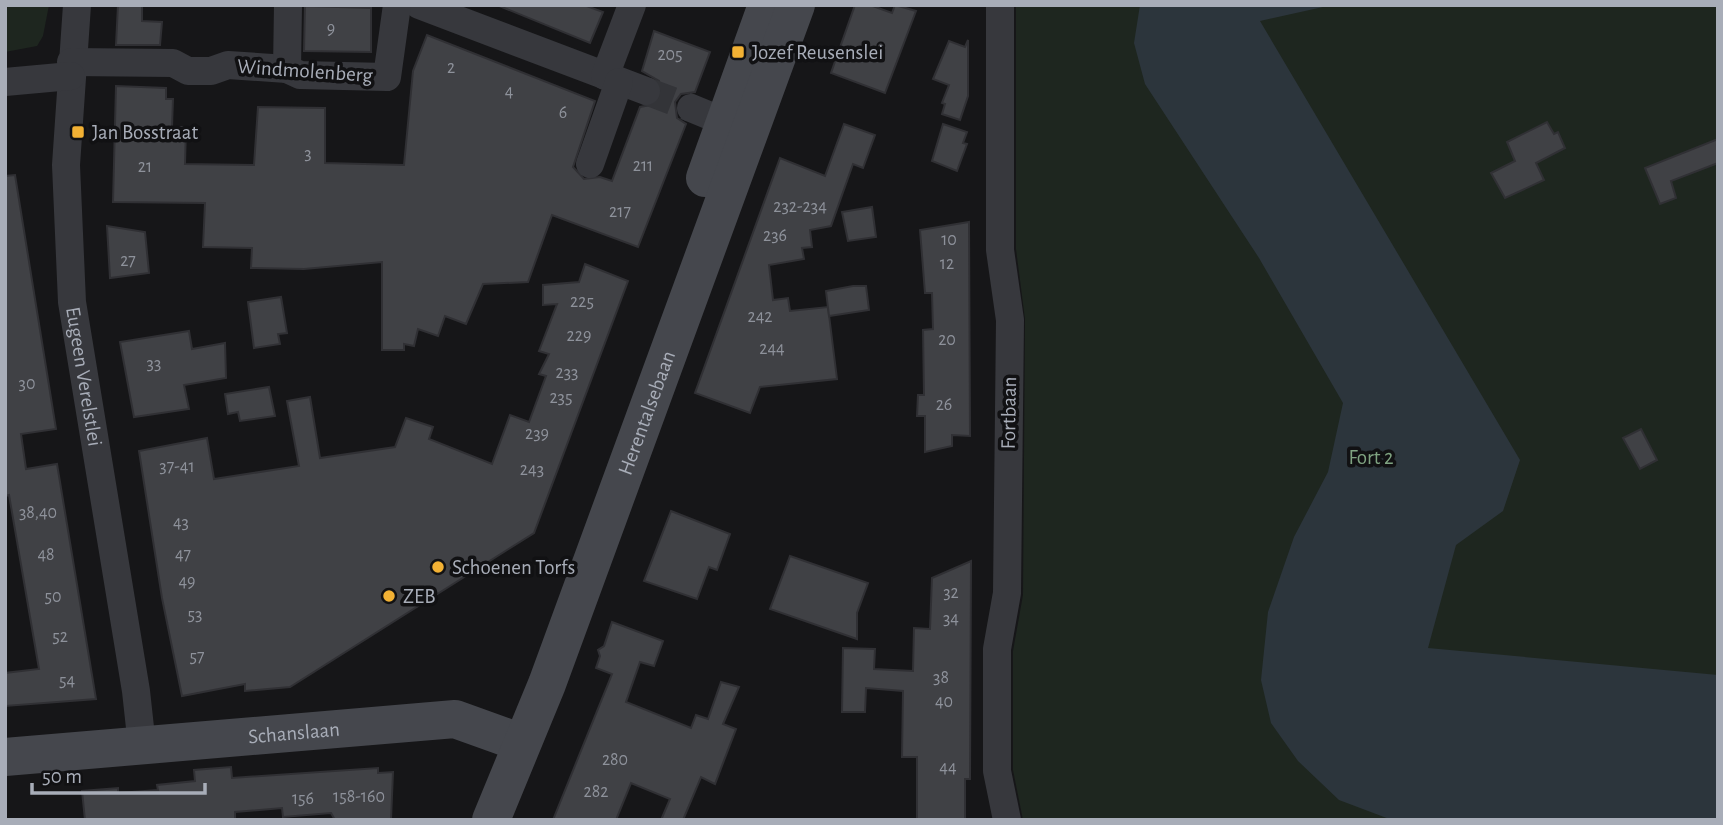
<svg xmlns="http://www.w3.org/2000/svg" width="1723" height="825" viewBox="0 0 1723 825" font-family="'Alegreya Sans',sans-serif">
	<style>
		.green { fill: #1e261f }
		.water { fill: #2c353c }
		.building { fill: #404145; stroke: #303034; stroke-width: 2 }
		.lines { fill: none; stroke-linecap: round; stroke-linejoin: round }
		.street-tunnel { stroke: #333438; stroke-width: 28; stroke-dasharray: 28 14; stroke-linecap: butt }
		.street { stroke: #37383d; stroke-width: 28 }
		.secondary { stroke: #45474d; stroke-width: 38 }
		.poi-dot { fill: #f2b134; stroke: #111113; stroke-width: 2.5 }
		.labels { text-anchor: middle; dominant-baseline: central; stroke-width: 7; stroke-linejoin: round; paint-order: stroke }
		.number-label { font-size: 18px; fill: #8e929b }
		.poi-label { font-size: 21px; fill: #a8adb8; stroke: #111113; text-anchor: start }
		.street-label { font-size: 21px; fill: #a8adb8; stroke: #111113 }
		.park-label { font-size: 21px; fill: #7fa381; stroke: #111113 }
	</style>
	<rect width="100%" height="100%" fill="#161618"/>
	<g class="green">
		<path d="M5 5H49L43 36 37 46 5 52Z"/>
		<path d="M1016 5H1718V820H1023L1013 770V651L1023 595 1025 319 1016 249Z"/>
	</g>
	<path class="water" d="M1140 5H1332L1260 21 1520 460 1503 511 1456 545 1428 648 1718 675V820H1392L1339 800 1298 761 1271 723 1261 680 1268 612 1294 537 1328 472 1343 403 1259 258 1145 84 1134 43Z"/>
	<g class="building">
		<path d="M118 5H142V21L162 22 160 45H116Z"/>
		<path d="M497 5H584L603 12 590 43Z"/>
		<path d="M855 5H870L892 13 895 5 916 11 885 93 831 73Z"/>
		<path d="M305 6 371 8V52L304 51Z"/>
		<path d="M654 31 710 52 695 92 681 94 675 102 677 118 686 124 638 247 552 215 528 282 483 284 466 324 445 316 438 336 418 329 414 346 404 344V350H382V262L304 269 251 268 252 248 203 247 205 203 113 202 116 86 166 88V99H173L172 127H186L185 164 254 165 258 107 325 108V163L404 165 413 71 427 35 595 101 573 167 584 179 600 177 612 181 640 107 656 104 662 96 659 81 642 71Z"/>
		<path d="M968 40V96L960 120 942 114 945 104 942 103 949 85 933 79 949 41 965 47Z"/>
		<path d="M1547 122 1554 134 1558 132 1565 148 1536 163 1544 180 1505 198 1491 173 1515 161 1507 142Z"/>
		<path d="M844 124 875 135 863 168 853 164 831 226 810 230 812 247 802 248 804 259 769 265 773 300 788 298 790 311 828 307 837 379 760 387 750 413 695 393 780 158 825 176Z"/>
		<path d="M943 124 967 132 963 143 967 144 957 171 932 161Z"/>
		<path d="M1718 139V163L1671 181 1676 198 1660 204 1645 168Z"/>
		<path d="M15 175 56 429 21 434 26 469 57 464 96 699 5 706V673L39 669 9 495 5 496V176Z"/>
		<path d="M872 207 876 237 848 241 842 212Z"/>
		<path d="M969 222 970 436 952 435V446L925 452V416H917L918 395H924L923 330 933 329 932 293H925L920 230Z"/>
		<path d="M107 226 145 232 149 273 110 278Z"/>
		<path d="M585 264 628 281 534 533 290 687 245 691V684L182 696 162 598 139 451 207 438 214 479 299 466 287 401 310 397 320 458 395 447 406 418 433 427 429 439 492 464 510 415 529 422 546 376 539 374 549 354 539 351 557 304 543 305V285L579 282Z"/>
		<path d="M853 286H866L869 310 829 316 826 291Z"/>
		<path d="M281 297 287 333 278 334 280 344 254 348 248 302Z"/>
		<path d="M189 331 192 349 225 343 226 378 184 385 189 409 134 417 120 342Z"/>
		<path d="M269 387 275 416 240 421 238 412 228 414 225 394Z"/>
		<path d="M1641 429 1657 460 1640 469 1623 438Z"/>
		<path d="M671 511 730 534 717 570 709 567 697 599 644 581Z"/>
		<path d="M790 556 868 583 857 613V639L770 609Z"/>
		<path d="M971 561 970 779H965V820H917V757H902L903 691 866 688 865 712H842L843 648 875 649 874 669 913 671 914 628 930 629 932 578Z"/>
		<path d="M612 622 663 641 654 666 640 662 626 702 691 728 696 715 708 719 721 682 739 687 723 724 736 729 715 784 701 777 683 820H661L670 799 631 783 616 820H553L612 674 596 668 600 656 598 650 604 646Z"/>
		<path d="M231 767 232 778 378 768V773L393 772 391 820H335L331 813 283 817 282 808 235 812V820H85L82 791 118 788V793L158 790 157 785 195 781 194 770Z"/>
	</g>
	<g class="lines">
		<path class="street-tunnel" d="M646 91 691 108"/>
		<g class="street">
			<path id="s1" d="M77 5 66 165 72 302 136 691 142 746"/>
			<path d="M419 5 646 91"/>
			<path d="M1000 5V250L1010 320 1007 593 997 649V771L1007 820"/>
			<path d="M71 62 173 63 188 71H211L228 65 287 69 300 75 387 77 397 5"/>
			<path d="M287 69 288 5"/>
			<path d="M605 76 632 5"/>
			<path d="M5 82 71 76"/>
			<path d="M691 108 725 122"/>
			<path d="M590 164 619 82"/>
		</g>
		<g class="secondary">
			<path d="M705 178 767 5"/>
			<path id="s2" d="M5 757 455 719 522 743"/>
			<path id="s3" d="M491 820 547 684 796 5"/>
		</g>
	</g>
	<g class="poi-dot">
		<rect x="731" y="45" width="14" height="14" rx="3.5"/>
		<rect x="71" y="125" width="14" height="14" rx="3.5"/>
		<circle cx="438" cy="567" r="7"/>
		<circle cx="389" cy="596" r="7"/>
	</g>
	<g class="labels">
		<g class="number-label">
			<text x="331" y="29">9</text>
			<text x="670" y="55">205</text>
			<text x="451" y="68">2</text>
			<text x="509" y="92">4</text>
			<text x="563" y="113">6</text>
			<text x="308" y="154">3</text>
			<text x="643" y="166">211</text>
			<text x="145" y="167">21</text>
			<text x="800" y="207">232-234</text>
			<text x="620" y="212">217</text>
			<text x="775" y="236">236</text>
			<text x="949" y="240">10</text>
			<text x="128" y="261">27</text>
			<text x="947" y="264">12</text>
			<text x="582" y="302">225</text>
			<text x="760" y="317">242</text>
			<text x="579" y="336">229</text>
			<text x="947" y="340">20</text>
			<text x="772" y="349">244</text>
			<text x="154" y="364">33</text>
			<text x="567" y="373">233</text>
			<text x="27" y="384">30</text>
			<text x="561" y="398">235</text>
			<text x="944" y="405">26</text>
			<text x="537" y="434">239</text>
			<text x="177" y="467">37-41</text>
			<text x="532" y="470">243</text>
			<text x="38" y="513">38,40</text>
			<text x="181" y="523">43</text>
			<text x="46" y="555">48</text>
			<text x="183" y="555">47</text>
			<text x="187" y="582">49</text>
			<text x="951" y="593">32</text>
			<text x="53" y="597">50</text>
			<text x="195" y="615">53</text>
			<text x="951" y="619">34</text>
			<text x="60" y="637">52</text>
			<text x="197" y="657">57</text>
			<text x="941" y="678">38</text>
			<text x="67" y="681">54</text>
			<text x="944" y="702">40</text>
			<text x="615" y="760">280</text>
			<text x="948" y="768">44</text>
			<text x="596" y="792">282</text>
			<text x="359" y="797">158-160</text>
			<text x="303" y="799">156</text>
		</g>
		<g class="poi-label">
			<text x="752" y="52">Jozef Reusenslei</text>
			<text x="92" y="132">Jan Bosstraat</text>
			<text x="452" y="567">Schoenen Torfs</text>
			<text x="403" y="596">ZEB</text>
		</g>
		<g class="street-label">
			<text transform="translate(305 71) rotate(4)">Windmolenberg</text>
			<text stroke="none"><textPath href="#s1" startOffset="373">Eugeen Verelstlei</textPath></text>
			<text transform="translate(1009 413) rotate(-89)">Fortbaan</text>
			<text stroke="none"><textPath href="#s3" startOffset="436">Herentalsebaan</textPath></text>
			<text stroke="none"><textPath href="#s2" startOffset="290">Schanslaan</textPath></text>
		</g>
		<g class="park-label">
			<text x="1371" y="457">Fort 2</text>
		</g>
	</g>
	<rect width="1723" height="825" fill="none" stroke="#a8adb8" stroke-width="14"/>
	<path d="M32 783v10h173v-10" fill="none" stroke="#a8adb8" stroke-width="3.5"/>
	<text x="42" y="783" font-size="21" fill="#a8adb8" stroke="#111113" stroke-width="5" paint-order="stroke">50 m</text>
</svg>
